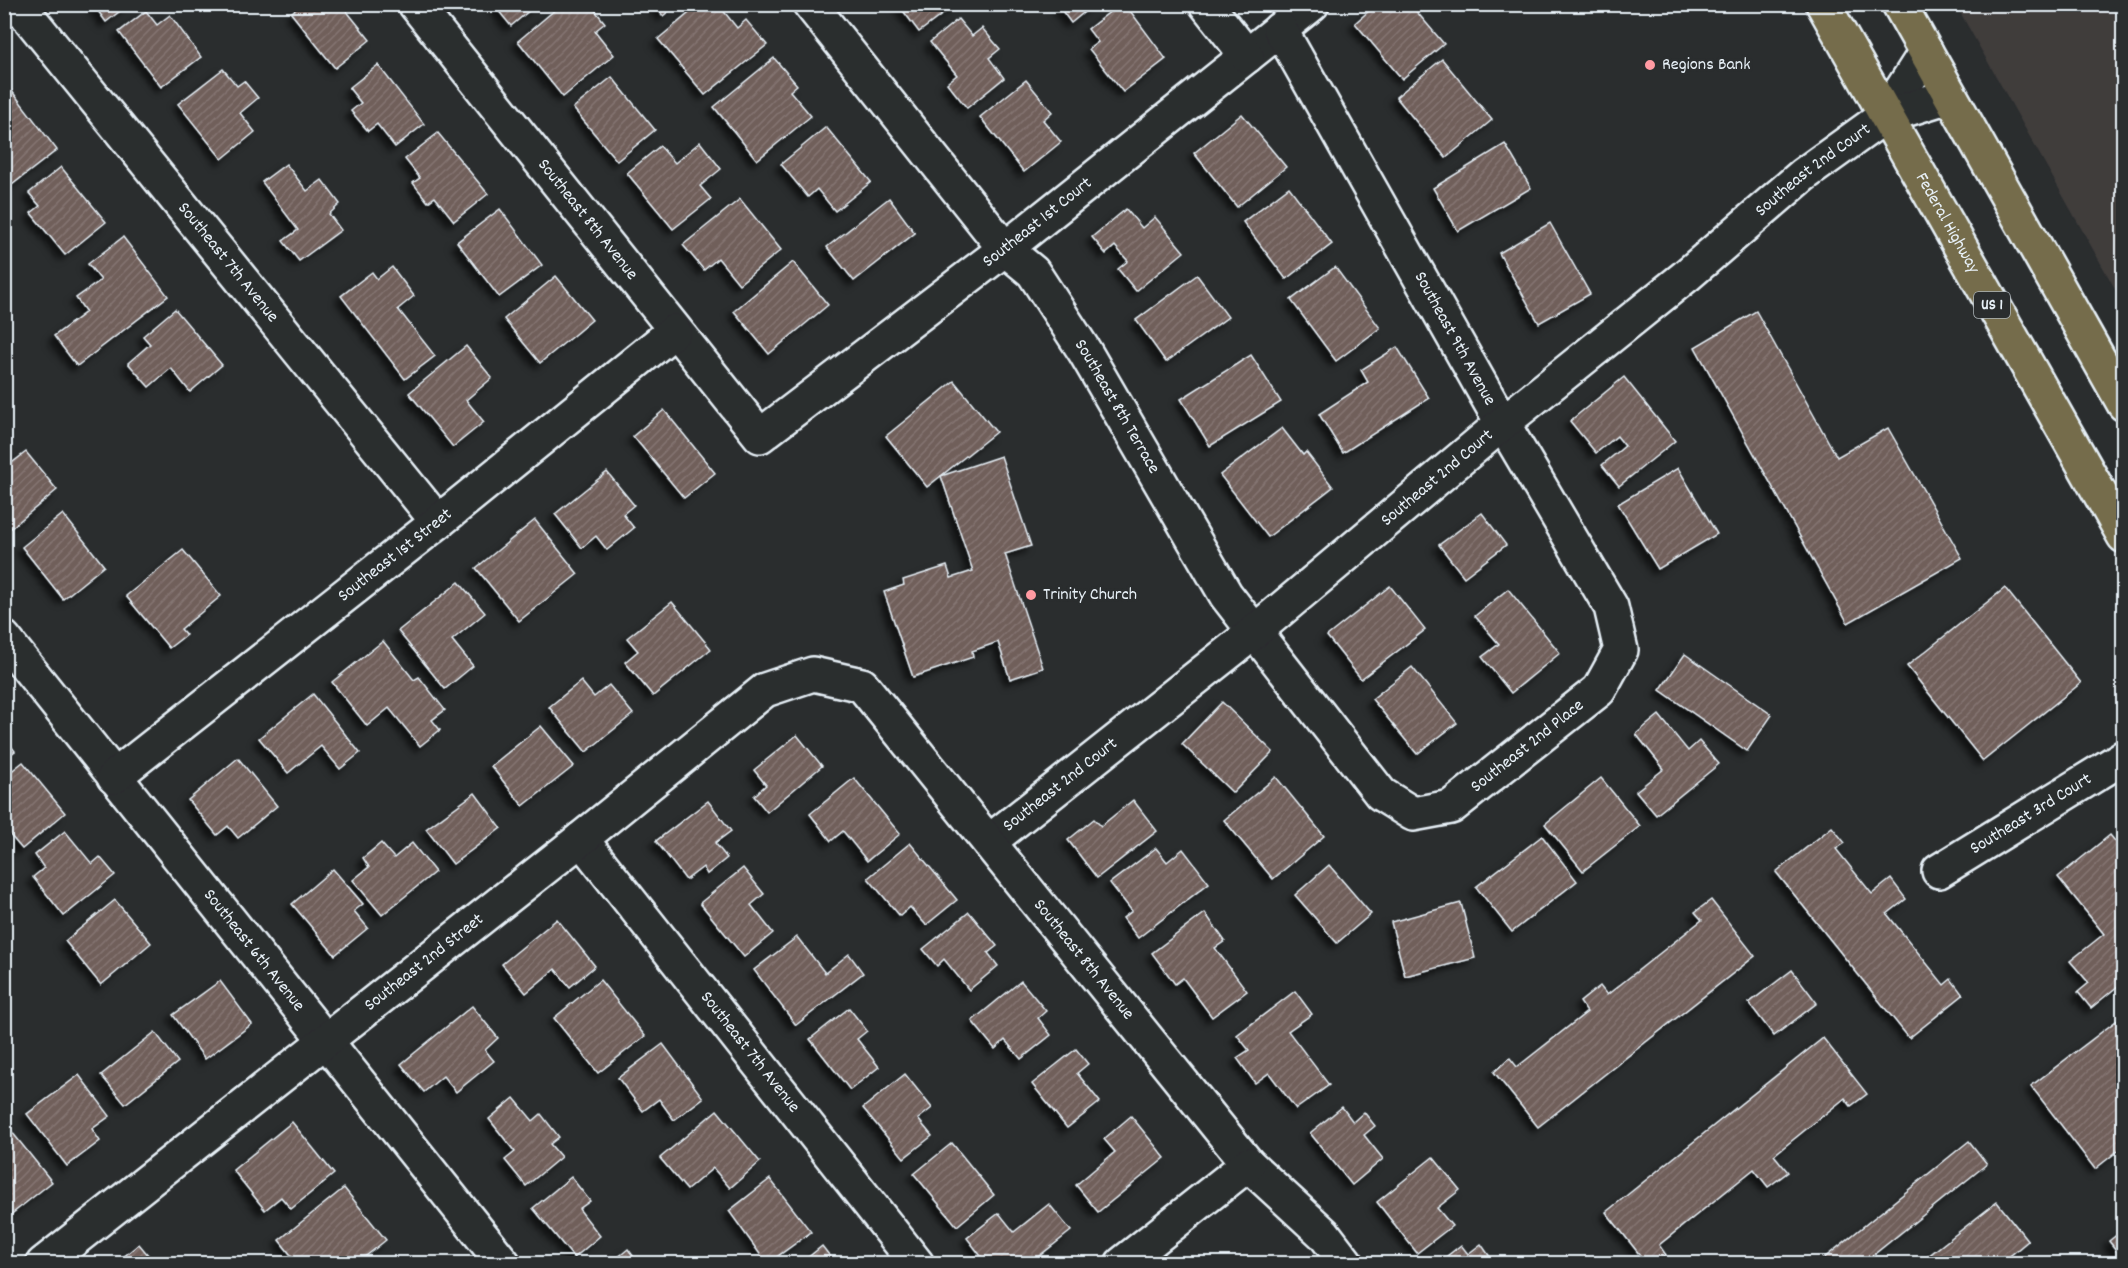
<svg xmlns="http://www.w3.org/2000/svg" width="2128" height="1268" viewBox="0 0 2128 1268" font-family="Dekko,sans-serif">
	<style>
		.built { fill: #3f3c3b }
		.building { fill: url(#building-hatch); stroke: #e8f1f8; stroke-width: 1.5; filter: url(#shadow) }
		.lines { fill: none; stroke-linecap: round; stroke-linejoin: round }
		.minor-casing { stroke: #e8f1f8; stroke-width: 38 }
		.major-casing { stroke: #e8f1f8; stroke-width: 38 }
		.minor { stroke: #2a2d2e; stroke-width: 33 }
		.major { stroke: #746c4b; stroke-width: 33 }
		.poi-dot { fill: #ff9aa2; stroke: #2a2d2e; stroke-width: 2 }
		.labels { text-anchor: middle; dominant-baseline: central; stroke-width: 6; stroke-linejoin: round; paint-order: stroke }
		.shield { fill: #2a2d2e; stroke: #afb6bb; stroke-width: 1.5 }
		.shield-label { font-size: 16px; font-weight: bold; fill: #e8f1f8 }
		.poi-label { font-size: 18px; fill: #e8f1f8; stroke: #2a2d2e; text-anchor: start }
		.street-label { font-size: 18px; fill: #e8f1f8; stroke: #2a2d2e }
	</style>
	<defs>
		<pattern id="building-hatch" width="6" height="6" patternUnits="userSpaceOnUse" patternTransform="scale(1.5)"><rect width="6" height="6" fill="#705e5a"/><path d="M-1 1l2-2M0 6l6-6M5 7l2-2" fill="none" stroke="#847672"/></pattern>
		<filter id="shadow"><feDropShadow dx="-5.5" dy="5.5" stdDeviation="3" flood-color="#0009"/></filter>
	</defs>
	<rect width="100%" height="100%" fill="#2a2d2e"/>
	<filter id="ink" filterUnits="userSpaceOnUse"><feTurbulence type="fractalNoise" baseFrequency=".0167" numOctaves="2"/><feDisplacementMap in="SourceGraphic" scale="12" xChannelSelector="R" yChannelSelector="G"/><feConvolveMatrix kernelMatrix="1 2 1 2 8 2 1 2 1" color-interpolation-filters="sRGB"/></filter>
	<g filter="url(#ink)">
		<path class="built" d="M1956 5H2123V303Z"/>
		<g class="building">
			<path d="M93 4H129L106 22Z"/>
			<path d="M302 4H341L370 40 335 68 291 13Z"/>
			<path d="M493 4H537L511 26Z"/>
			<path d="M562 4H590L605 23 595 31 614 55 563 97 518 41Z"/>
			<path d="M654 4H677L663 16Z"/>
			<path d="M700 4H718L737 28 746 20 767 45 705 95 658 39Z"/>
			<path d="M898 4H956L919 32Z"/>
			<path d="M1057 4H1094L1071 23Z"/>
			<path d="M1120 4H1125L1166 59 1123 92 1089 49 1098 42 1088 29Z"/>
			<path d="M1377 4H1410L1444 44 1402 79 1355 23Z"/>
			<path d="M146 11 157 25 170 15 201 57 161 87 119 32Z"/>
			<path d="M958 19 972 36 982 28 1000 49 989 58 1004 78 967 108 947 83 957 75 930 42Z"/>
			<path d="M774 58 797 85 790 91 811 116 757 160 714 107Z"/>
			<path d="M1442 59 1492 120 1446 158 1396 97Z"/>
			<path d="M378 65 424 124 395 147 377 124 368 131 351 111 361 103 349 88Z"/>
			<path d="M223 69 237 86 244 81 258 98 240 113 255 132 222 159 178 104Z"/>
			<path d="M612 77 655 130 617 161 573 108Z"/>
			<path d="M1026 80 1052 112 1043 120 1061 142 1024 172 980 117Z"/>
			<path d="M8 86 57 150 4 191V88Z"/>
			<path d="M1242 114 1286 167 1237 207 1194 153Z"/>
			<path d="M826 127 871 182 835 211 817 189 808 197 781 164Z"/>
			<path d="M438 133 488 194 454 221 435 197 428 202 413 183 420 178 405 159Z"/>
			<path d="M700 142 721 169 700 186 711 199 673 229 627 173 660 146 675 163Z"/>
			<path d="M1505 144 1531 188 1458 231 1433 188Z"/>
			<path d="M286 164 307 191 322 180 340 204 329 214 341 230 299 261 283 241 298 230 262 182Z"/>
			<path d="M61 167 106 222 65 255 31 213 40 206 29 193Z"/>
			<path d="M1289 187 1332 244 1286 279 1243 222Z"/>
			<path d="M889 198 915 233 854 281 827 247Z"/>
			<path d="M740 199 781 250 739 284 718 258 704 270 683 245Z"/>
			<path d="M500 209 542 265 499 297 457 242Z"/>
			<path d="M1126 209 1142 228 1155 217 1184 252 1136 291 1118 269 1128 261 1115 246 1106 254 1092 237Z"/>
			<path d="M1550 223 1590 294 1539 323 1499 253Z"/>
			<path d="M123 237 168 296 77 366 54 336 86 312 76 298 101 280 88 264Z"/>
			<path d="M793 262 828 305 769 354 734 311Z"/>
			<path d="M392 267 414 296 398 309 435 356 405 379 341 296 372 272 377 279Z"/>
			<path d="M1335 267 1380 328 1336 361 1291 300Z"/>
			<path d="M1197 275 1228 317 1166 362 1136 320Z"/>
			<path d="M556 276 592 320 540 363 504 319Z"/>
			<path d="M175 309 222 365 190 392 171 368 149 387 128 363 150 344 143 336Z"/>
			<path d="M1756 311 1837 457 1888 428 1962 558 1848 623 1695 347Z"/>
			<path d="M466 346 492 378 466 400 484 422 453 447 409 393Z"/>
			<path d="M1397 347 1429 398 1343 453 1319 414 1368 382 1361 370Z"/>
			<path d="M1251 355 1281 402 1210 446 1181 399Z"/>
			<path d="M1624 377 1675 441 1619 486 1602 465 1625 446 1617 436 1596 453 1570 421Z"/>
			<path d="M954 381 996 432 927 487 886 436Z"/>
			<path d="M664 410 715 473 684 498 633 436Z"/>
			<path d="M1282 428 1303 455 1306 452 1333 487 1268 537 1220 475Z"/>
			<path d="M26 452 57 490 5 533 4 459 9 465Z"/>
			<path d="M1001 456 1031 546 1005 554 1043 668 1010 679 998 642 972 651 973 657 913 677 884 592 904 585 903 580 947 566 951 578 973 571 941 476Z"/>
			<path d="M1678 468 1717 534 1658 569 1618 504Z"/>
			<path d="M607 472 634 505 623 514 634 528 607 550 596 536 582 548 555 514Z"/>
			<path d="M1482 513 1506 545 1464 577 1439 545Z"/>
			<path d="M63 514 104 566 63 599 22 547Z"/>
			<path d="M535 520 578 574 519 621 476 568Z"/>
			<path d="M183 550 221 596 181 629 186 635 169 648 126 596Z"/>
			<path d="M459 582 485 613 452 640 473 666 445 689 398 631Z"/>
			<path d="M1390 586 1425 630 1361 679 1327 636Z"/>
			<path d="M2005 588 2081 683 1983 761 1907 666Z"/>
			<path d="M1508 589 1560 653 1511 693 1482 657 1499 644 1475 616Z"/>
			<path d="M672 602 711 649 653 696 625 662 638 651 627 638Z"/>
			<path d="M383 641 414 680 419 677 445 710 432 720 440 730 420 746 389 708 367 726 332 682Z"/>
			<path d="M1685 654 1772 715 1747 751 1660 690Z"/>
			<path d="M1412 667 1457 723 1417 754 1372 699Z"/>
			<path d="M581 681 594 697 609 685 633 714 586 752 549 707Z"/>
			<path d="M313 694 360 753 340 769 321 746 288 773 259 738Z"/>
			<path d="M1222 702 1273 752 1233 793 1182 744Z"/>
			<path d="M1659 715 1688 751 1699 741 1719 764 1656 815 1636 791 1664 769 1636 734Z"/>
			<path d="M541 726 574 766 523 806 491 766Z"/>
			<path d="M797 735 822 766 767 812 754 796 766 785 754 770Z"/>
			<path d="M4 737 15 751 4 759Z"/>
			<path d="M238 758 277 806 238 838 228 826 217 835 188 800Z"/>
			<path d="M23 762 65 813 22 849 4 828V777Z"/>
			<path d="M1276 777 1324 836 1273 879 1224 820Z"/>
			<path d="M854 778 900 834 867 861 843 831 831 841 810 814Z"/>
			<path d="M1601 778 1640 826 1583 871 1545 824Z"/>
			<path d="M475 793 501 828 453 864 426 829Z"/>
			<path d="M1133 800 1157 831 1097 878 1068 840 1094 819 1101 826Z"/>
			<path d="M708 801 731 831 715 843 727 858 707 874 703 867 686 880 656 841Z"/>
			<path d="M1832 827 1845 843 1836 849 1872 894 1891 879 1906 899 1887 914 1944 985 1951 979 1963 995 1909 1038 1776 872Z"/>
			<path d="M65 831 92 864 100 857 115 875 64 916 33 877 44 868 35 855Z"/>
			<path d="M2110 835 2124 852V981L2091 1008 2078 992 2089 983 2070 961 2104 934 2058 877Z"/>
			<path d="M1542 836 1577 881 1512 932 1476 887Z"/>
			<path d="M381 843 394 858 412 843 435 872 382 915 353 880 369 867 363 858Z"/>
			<path d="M910 843 957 900 926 925 910 907 900 916 868 878Z"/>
			<path d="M1156 848 1167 862 1183 849 1209 883 1138 938 1123 918 1132 911 1110 883Z"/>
			<path d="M1329 865 1371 914 1337 943 1295 895Z"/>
			<path d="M743 868 764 894 751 905 773 933 744 957 700 903Z"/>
			<path d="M333 869 363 904 354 911 368 928 335 955 292 904Z"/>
			<path d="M115 900 151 943 101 985 65 941Z"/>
			<path d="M1711 900 1755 956 1538 1127 1494 1072 1510 1058 1517 1067 1587 1012 1580 1002 1600 986 1607 995 1702 920 1695 912Z"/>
			<path d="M1461 903 1475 958 1405 976 1391 922Z"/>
			<path d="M969 912 997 946 988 953 998 966 969 990 944 959 937 966 923 949Z"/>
			<path d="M1205 913 1225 941 1215 948 1247 991 1212 1017 1183 978 1175 984 1152 953Z"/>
			<path d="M557 919 595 966 570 987 555 969 526 993 502 964Z"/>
			<path d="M797 937 825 973 849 954 863 973 796 1025 754 970Z"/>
			<path d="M1792 970 1817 1003 1774 1036 1749 1003Z"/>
			<path d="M600 980 645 1036 598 1073 554 1018Z"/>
			<path d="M220 981 252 1024 205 1059 173 1015Z"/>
			<path d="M1021 981 1046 1011 1038 1018 1051 1035 1021 1059 1005 1040 995 1049 972 1021Z"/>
			<path d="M1295 991 1312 1014 1288 1031 1329 1085 1296 1109 1269 1073 1255 1083 1237 1058 1249 1050 1237 1035Z"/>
			<path d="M472 1006 498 1038 485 1050 494 1061 456 1092 443 1076 424 1092 401 1064Z"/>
			<path d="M849 1008 867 1031 857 1039 879 1067 850 1090 810 1039Z"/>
			<path d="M2124 1015V1125L2121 1127 2124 1131V1146L2095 1169 2031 1086Z"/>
			<path d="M155 1032 178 1062 125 1104 101 1075Z"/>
			<path d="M1823 1038 1867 1094 1851 1106 1845 1098 1774 1155 1788 1172 1768 1187 1754 1169 1659 1245 1666 1255 1656 1264H1647L1606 1212Z"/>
			<path d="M663 1044 703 1098 674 1120 659 1099 643 1111 618 1078Z"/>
			<path d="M1076 1049 1088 1064 1077 1073 1100 1102 1067 1128 1032 1084Z"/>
			<path d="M905 1074 932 1108 918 1119 932 1136 904 1158 863 1108Z"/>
			<path d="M79 1075 110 1116 92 1129 100 1141 67 1166 27 1114Z"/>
			<path d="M514 1098 533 1121 541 1114 559 1137 550 1144 561 1157 526 1186 505 1160 515 1152 489 1119Z"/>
			<path d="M1342 1107 1353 1122 1364 1112 1375 1126 1364 1135 1383 1159 1352 1185 1310 1133Z"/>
			<path d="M717 1110 760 1162 730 1188 713 1168 687 1190 660 1158Z"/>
			<path d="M1131 1116 1165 1158 1098 1212 1076 1185 1115 1152 1104 1139Z"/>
			<path d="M292 1122 334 1174 291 1209 281 1197 265 1210 233 1170Z"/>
			<path d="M12 1132 52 1182 4 1220V1138Z"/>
			<path d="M1969 1141 1987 1164 1862 1264H1817Z"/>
			<path d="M952 1143 994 1195 957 1226 914 1174Z"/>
			<path d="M1433 1157 1460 1190 1437 1208 1452 1226 1417 1253 1377 1202Z"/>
			<path d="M571 1177 590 1201 579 1209 600 1236 574 1258 533 1208Z"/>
			<path d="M770 1179 811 1232 767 1264 729 1211Z"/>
			<path d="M344 1188 386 1240 356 1264H298L279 1240Z"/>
			<path d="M1997 1202 2028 1241 2000 1264H1918Z"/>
			<path d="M1049 1204 1071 1231 1029 1264H987L967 1238 999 1213 1014 1232Z"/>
			<path d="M2124 1229V1260L2109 1241Z"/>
			<path d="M139 1244 154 1262 115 1264Z"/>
			<path d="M1481 1244 1495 1264H1437L1461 1245 1468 1254Z"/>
			<path d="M822 1246 836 1264H800Z"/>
			<path d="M628 1249 639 1264H610Z"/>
		</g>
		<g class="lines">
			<defs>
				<g id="minor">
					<path id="s1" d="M18 4 438 522"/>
					<path id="s2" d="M415 4 760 436 1005 249 1312 4"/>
					<path id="s3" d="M810 4 1005 249 1033 272 1085 352 1226 595 1381 794 1413 814 1451 807 1599 690 1621 650 1611 607 1492 405 1280 29"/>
					<path d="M1206 4 1247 56"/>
					<path d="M1885 116 1926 52"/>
					<path id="s4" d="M4 638 504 1264"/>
					<path id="s5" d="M114 777 438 522 674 331"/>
					<path id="s6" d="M581 839 917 1264"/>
					<path id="s7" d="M990 841 1253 633 1503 423 1686 276 1803 175 1885 116 1949 96"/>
					<path id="s8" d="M1939 871 2124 757"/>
					<path id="s9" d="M43 1264 581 839 765 690 813 674 862 685 1248 1164 1324 1234 1347 1264"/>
					<path d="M1122 1264 1248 1164"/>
				</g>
				<g id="major">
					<path id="s10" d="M1823 4 2124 536"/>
					<path d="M1899 4 2124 404"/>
				</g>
			</defs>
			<use href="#minor" class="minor-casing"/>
			<use href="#major" class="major-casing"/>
			<use href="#minor" class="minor"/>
			<use href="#major" class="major"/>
		</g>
	</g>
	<g class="poi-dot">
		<circle cx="1650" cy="65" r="6"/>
		<circle cx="1031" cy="595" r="6"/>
	</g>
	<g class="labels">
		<rect class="shield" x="1974" y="292" width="36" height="26" rx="4.5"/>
		<g class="shield-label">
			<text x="1992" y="305">US 1</text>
		</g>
		<g class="poi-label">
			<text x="1662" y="65">Regions Bank</text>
			<text x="1043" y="595">Trinity Church</text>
		</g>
		<g class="street-label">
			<text stroke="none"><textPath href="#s7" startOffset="1062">Southeast 2nd Court</textPath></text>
			<text stroke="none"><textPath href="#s2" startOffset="276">Southeast 8th Avenue</textPath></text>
			<text stroke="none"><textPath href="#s2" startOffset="903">Southeast 1st Court</textPath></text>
			<text stroke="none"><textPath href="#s10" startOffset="252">Federal Highway</textPath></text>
			<text stroke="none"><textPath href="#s1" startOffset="333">Southeast 7th Avenue</textPath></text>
			<text transform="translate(1454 339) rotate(61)">Southeast 9th Avenue</text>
			<text stroke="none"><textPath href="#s3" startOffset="508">Southeast 8th Terrace</textPath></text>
			<text stroke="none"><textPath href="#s7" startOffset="576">Southeast 2nd Court</textPath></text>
			<text stroke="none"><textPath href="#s5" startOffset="358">Southeast 1st Street</textPath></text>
			<text stroke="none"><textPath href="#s3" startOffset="1152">Southeast 2nd Place</textPath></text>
			<text stroke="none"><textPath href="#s7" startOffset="90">Southeast 2nd Court</textPath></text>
			<text stroke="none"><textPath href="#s8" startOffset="108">Southeast 3rd Court</textPath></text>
			<text stroke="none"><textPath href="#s4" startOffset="400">Southeast 6th Avenue</textPath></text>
			<text stroke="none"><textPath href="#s9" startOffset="1376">Southeast 8th Avenue</textPath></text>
			<text stroke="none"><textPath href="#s9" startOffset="486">Southeast 2nd Street</textPath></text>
			<text stroke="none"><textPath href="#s6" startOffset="272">Southeast 7th Avenue</textPath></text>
		</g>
	</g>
	<rect width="2128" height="1268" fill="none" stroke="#2a2d2e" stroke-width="24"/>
	<rect x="12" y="12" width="2104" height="1244" fill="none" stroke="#e8f1f8" stroke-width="2" filter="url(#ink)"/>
</svg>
